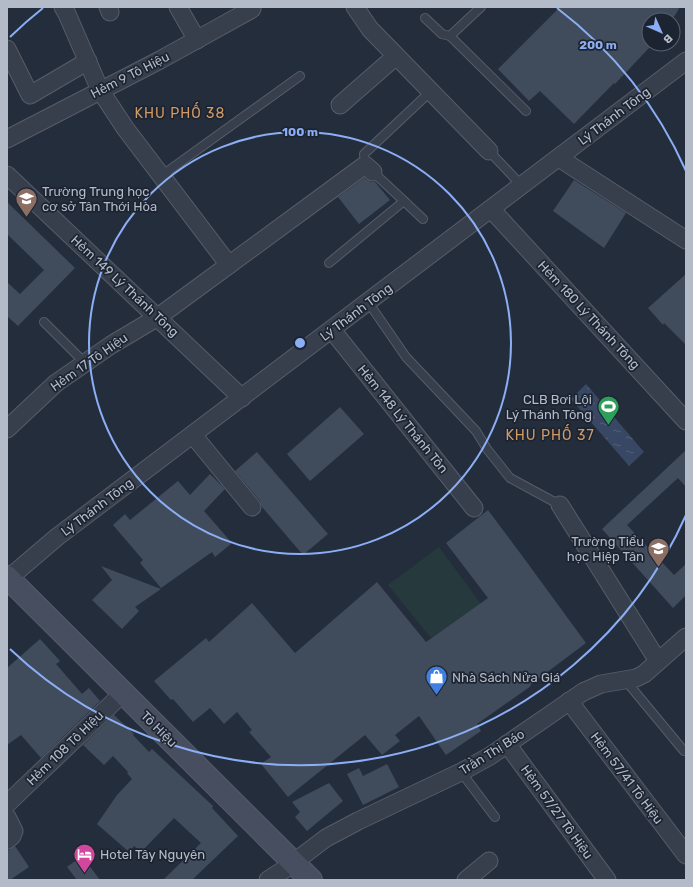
<svg xmlns="http://www.w3.org/2000/svg" width="693" height="887" viewBox="0 0 693 887" font-family="Rubik,sans-serif">
	<style>
		.park { fill: #26393d }
		.water { fill: url(#water-ripples) }
		.building { fill: #404b5b }
		.lines { fill: none; stroke-linecap: round; stroke-linejoin: round }
		.lane-casing { stroke: #565d6a; stroke-width: 10 }
		.street-casing { stroke: #565d6a; stroke-width: 19 }
		.secondary-casing { stroke: #565d6a; stroke-width: 24 }
		.lane { stroke: #383f4c; stroke-width: 8 }
		.street { stroke: #383f4c; stroke-width: 17 }
		.secondary { stroke: #464e5f; stroke-width: 22 }
		.ring { fill: none; stroke: #8baef5; stroke-width: 2 }
		.labels { text-anchor: middle; dominant-baseline: central; stroke-width: 3.5; stroke-linejoin: round; paint-order: stroke }
		.street-label { font-size: 13px; fill: #b3bac8; stroke: #1d2431 }
		.poi-label { font-size: 13px; fill: #b3bac8; stroke: #1d2431; text-anchor: start }
		.neighbourhood-label { font-size: 14px; letter-spacing: 1px; fill: #d29a65; stroke: #1d2431 }
		.centre { fill: #8baef5; stroke: #1d2431; stroke-width: 2 }
		.ring-label { font-size: 12px; text-anchor: middle; font-weight: bold; fill: #8baef5; stroke: #1d2431; stroke-width: 3.5; stroke-linejoin: round; paint-order: stroke }
	</style>
	<defs>
		<pattern id="water-ripples" width="26" height="14" patternUnits="userSpaceOnUse"><rect width="26" height="14" fill="#384763"/><path d="M2 4q2-2 4 0t4 0M15 11q2-2 4 0t4 0" fill="none" stroke="#525f78"/></pattern>
	</defs>
	<rect width="100%" height="100%" fill="#242d3c"/>
	<path class="park" d="M439 547 481 604 431 638 388 585Z"/>
	<path class="water" d="M586 384 644 452 629 466 571 399Z"/>
	<g class="building">
		<path d="M560 7H680L672 20H649V48L615 84 614 83 574 124 540 91 529 101 498 69Z"/>
		<path d="M364 178 371 182H375L390 200 359 224 338 197Z"/>
		<path d="M574 180 626 213 604 248 553 211Z"/>
		<path d="M7 202 75 268 18 326 7 316V282L20 294 44 270 7 234Z"/>
		<path d="M686 274V345L664 323 663 325 648 308Z"/>
		<path d="M340 407 364 434 310 481 287 454Z"/>
		<path d="M686 450V487L678 478 627 525 674 575 686 564V595L673 608 602 529Z"/>
		<path d="M257 452 328 534 303 555 262 507 260 501 235 471Z"/>
		<path d="M210 474 225 489 204 511 232 543 215 557 212 552 161 588 140 563 143 560 113 525 125 514 130 520 178 481 190 495Z"/>
		<path d="M488 510 526 561 586 643 530 685 531 686 477 724 481 731 446 755 419 716 395 735 400 741 382 755 365 735 288 797 261 764 271 757 249 732 252 730 237 712 224 724 210 708 193 722 173 699 171 700 154 681 206 638 209 642 252 603 295 653 377 582 426 642 488 598 446 543Z"/>
		<path d="M101 566 161 589 135 607 139 611 122 629 92 600 112 580Z"/>
		<path d="M40 639 60 661 56 664 82 694 89 688 100 701 41 758 21 735 7 745V668Z"/>
		<path d="M114 715 134 734 133 735 149 752 152 749 213 806 212 808 238 836 192 880H163L201 843 174 818 141 852 134 846 129 852 97 824 117 795 132 779 127 773 128 772 113 756 104 765 83 745Z"/>
		<path d="M387 764 399 787 363 805 347 774 359 768 363 776Z"/>
		<path d="M329 783 343 801 307 831 295 817 300 812 292 802Z"/>
		<path d="M15 846 29 867 10 880H7V851Z"/>
		<path d="M82 856 100 880H77L67 867Z"/>
	</g>
	<g class="lines">
		<defs>
			<g id="lane">
				<path d="M425 18 442 34 450 36 481 7"/>
				<path d="M450 36 526 111"/>
				<path d="M489 151 522 186"/>
				<path d="M365 165 364 154 431 91"/>
				<path d="M161 176 300 76"/>
				<path d="M404 201 423 219"/>
				<path d="M329 263 404 201 373 172"/>
				<path d="M368 302 406 357 476 431 487 449 510 478 560 505"/>
				<path d="M44 322 85 363"/>
				<path d="M626 681 684 751"/>
				<path d="M461 772 495 817"/>
			</g>
			<g id="street">
				<path d="M63 7 67 14 100 90 125 128 229 265"/>
				<path d="M108 7 110 12"/>
				<path d="M178 7 197 40"/>
				<path d="M355 7 370 29 489 151"/>
				<path d="M7 49 30 95 88 61"/>
				<path d="M340 105 396 56"/>
				<path d="M7 139 160 60 252 9"/>
				<path d="M559 158 686 240"/>
				<path d="M7 175 242 398"/>
				<path d="M491 209 686 421"/>
				<path d="M332 330 474 508"/>
				<path d="M7 429 56 383 111 345 158 317 365 165 373 172"/>
				<path d="M193 435 252 507"/>
				<path d="M560 505 658 661"/>
				<path d="M7 577 16 572 57 537 686 61"/>
				<path d="M569 701 686 855"/>
				<path d="M507 744 607 880"/>
				<path d="M7 804 123 693"/>
				<path d="M7 817 14 831 12 836 7 840"/>
				<path d="M268 880 285 869 326 838 358 821 461 772 490 756 583 692 601 684 636 678 644 674 686 637"/>
				<path d="M466 880 489 861"/>
			</g>
			<path id="secondary" d="M7 577 311 880"/>
		</defs>
		<use href="#lane" class="lane-casing"/>
		<use href="#street" class="street-casing"/>
		<use href="#secondary" class="secondary-casing"/>
		<use href="#lane" class="lane"/>
		<use href="#street" class="street"/>
		<use href="#secondary" class="secondary"/>
	</g>
	<g class="ring">
		<circle cx="300" cy="343" r="211"/>
		<path d="M686 515A422 422 0 0 1 10 649M10 37A422 422 0 0 1 43 8M557 8A422 422 0 0 1 686 171"/>
	</g>
	<defs>
		<symbol id="school-pin" viewBox="-11 -11 22 30"><path d="M0 17L-7.5 6A9.5 9.5 0 1 1 7.5 6Z" fill="#8d6e63" stroke="#1d2431"/><path d="M0-5L7-2L0 1L-7-2ZM-4 1L0 2.5L4 1V4Q0 6-4 4Z" fill="#fff"/></symbol>
		<symbol id="stadium-pin" viewBox="-11 -11 22 30"><path d="M0 17L-7.5 6A9.5 9.5 0 1 1 7.5 6Z" fill="#2e9e5b" stroke="#1d2431"/><path d="M0-5a6.5 5 0 1 0 0 10a6.5 5 0 1 0 0-10ZM-3.5-1.8h7v3.6h-7Z" fill="#fff"/></symbol>
		<symbol id="shop-pin" viewBox="-11 -11 22 30"><path d="M0 17L-7.5 6A9.5 9.5 0 1 1 7.5 6Z" fill="#3f7fe0" stroke="#1d2431"/><path d="M-5-2.5h2.3a2.7 3.5 0 0 1 5.4 0H5L5.5 6h-11ZM-1.5-2.5h3a1.5 2.3 0 0 0-3 0Z" fill="#fff"/></symbol>
		<symbol id="hotel-pin" viewBox="-11 -11 22 30"><path d="M0 17L-7.5 6A9.5 9.5 0 1 1 7.5 6Z" fill="#d1479c" stroke="#1d2431"/><path d="M-6-4.5h1.5V1H6V5H4.5V3h-9V5H-6ZM-4 0a1.8 1.8 0 1 1 3.6 0ZM.5 0V-2.5h3Q6-2.5 6 0Z" fill="#fff"/></symbol>
	</defs>
	<g fill-rule="evenodd">
		<use href="#school-pin" x="14" y="186" width="25" height="34"/>
		<use href="#stadium-pin" x="596" y="394" width="25" height="34"/>
		<use href="#school-pin" x="646" y="536" width="25" height="34"/>
		<use href="#shop-pin" x="424" y="664" width="25" height="34"/>
		<use href="#hotel-pin" x="72" y="842" width="25" height="34"/>
	</g>
	<g class="labels">
		<g class="street-label">
			<text transform="translate(130 75) rotate(-27)">Hẻm 9 Tô Hiệu</text>
			<text transform="translate(614 116) rotate(-37)">Lý Thánh Tông</text>
			<text transform="translate(125 286) rotate(43)">Hẻm 149 Lý Thánh Tông</text>
			<text transform="translate(356 312) rotate(-37)">Lý Thánh Tông</text>
			<text transform="translate(589 315) rotate(47)">Hẻm 180 Lý Thánh Tông</text>
			<text transform="translate(89 362) rotate(-35)">Hẻm 17 Tô Hiệu</text>
			<text transform="translate(403 419) rotate(51)">Hẻm 148 Lý Thánh Tôn</text>
			<text transform="translate(97 507) rotate(-37)">Lý Thánh Tông</text>
			<text transform="translate(159 729) rotate(45)">Tô Hiệu</text>
			<text transform="translate(65 748) rotate(-44)">Hẻm 108 Tô Hiệu</text>
			<text transform="translate(492 752) rotate(-32)">Trần Thị Báo</text>
			<text transform="translate(627 778) rotate(53)">Hẻm 57/41 Tô Hiệu</text>
			<text transform="translate(557 812) rotate(54)">Hẻm 57/27 Tô Hiệu</text>
		</g>
		<g class="poi-label">
			<text x="42" y="191">Trường Trung học<tspan x="42" dy="15">cơ sở Tân Thới Hòa</tspan></text>
			<text x="592" y="399" text-anchor="end">CLB Bơi Lội<tspan x="592" dy="15">Lý Thánh Tông</tspan></text>
			<text x="644" y="541" text-anchor="end">Trường Tiểu<tspan x="644" dy="15">học Hiệp Tân</tspan></text>
			<text x="452" y="677">Nhà Sách Nửa Giá</text>
			<text x="100" y="854">Hotel Tây Nguyên</text>
		</g>
		<g class="neighbourhood-label">
			<text x="180" y="113">KHU PHỐ 38</text>
			<text x="550" y="435">KHU PHỐ 37</text>
		</g>
	</g>
	<circle cx="300" cy="343" r="6" class="centre"/>
	<g class="ring-label">
		<text x="598" y="49">200 m</text>
		<text x="300" y="136">100 m</text>
	</g>
	<rect width="693" height="887" fill="none" stroke="#b3bac8" stroke-width="16"/>
	<g transform="translate(661 32) rotate(135)"><circle r="19" fill="#1d2431" stroke="#59606d"/>
	<path d="M0-3L7 15L0 10L-7 15Z" fill="#8baef5"/>
	<text y="-6" font-size="11" font-weight="bold" text-anchor="middle" fill="#b3bac8">B</text>
	</g>
</svg>
